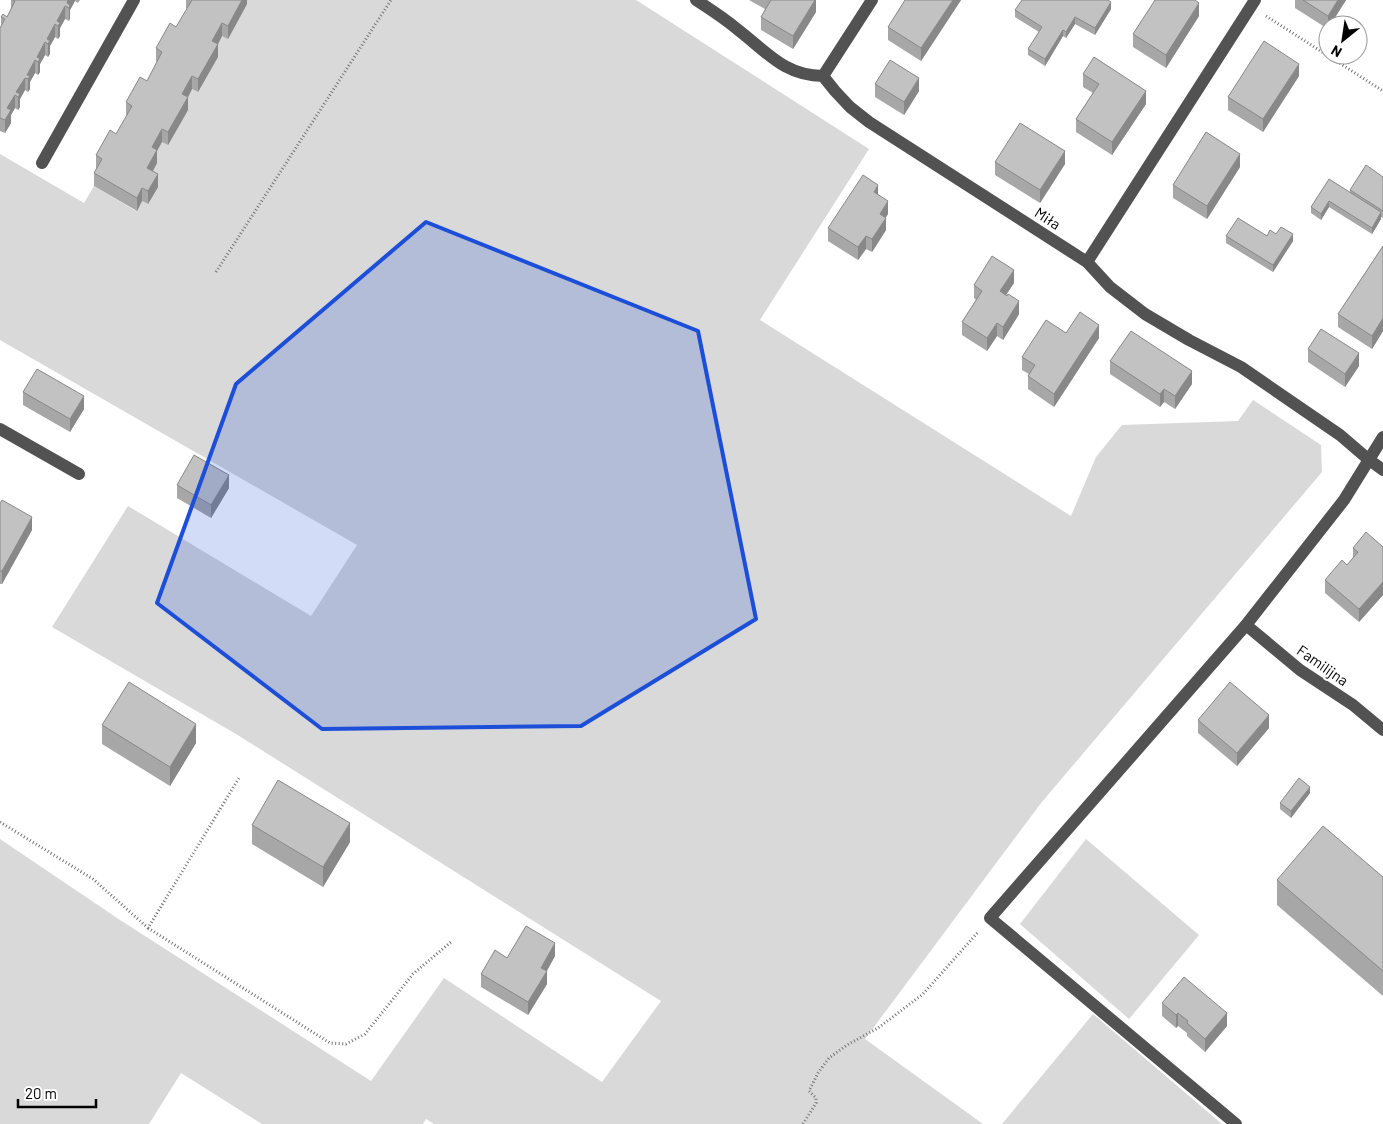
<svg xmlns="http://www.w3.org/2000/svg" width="1383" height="1124" viewBox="0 0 1383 1124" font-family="Barlow,sans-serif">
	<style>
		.green { fill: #d9d9d9 }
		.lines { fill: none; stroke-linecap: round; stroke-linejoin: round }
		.path { stroke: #747474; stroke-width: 3; stroke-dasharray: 1 2.5; stroke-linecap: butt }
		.minor { stroke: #525252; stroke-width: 12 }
		.wall { fill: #a7a7a7 }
		.shaded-wall { fill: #888 }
		.building { fill: #c2c2c2; stroke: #888 }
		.marked { fill: #1d4ed8; fill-opacity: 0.2; stroke: #1d4ed8; stroke-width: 4; stroke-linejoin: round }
		.labels { text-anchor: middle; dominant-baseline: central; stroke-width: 4.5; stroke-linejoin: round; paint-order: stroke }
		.street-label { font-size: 15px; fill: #000; stroke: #fff }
	</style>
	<rect width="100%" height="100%" fill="#fff"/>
	<g class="green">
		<path d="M242 0H636L869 149 760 320 1071 516 1096 457 1122 425 1238 421 1253 400 1321 445 1322 472 1041 803 865 1039 983 1124H434L426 1119 423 1124H262L181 1073 149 1124H0V839L120 920 371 1081 444 978 602 1082 661 1001 236 734 52 627 128 506 311 616 357 545 0 340V154L84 203 94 186 136 211 142 201 148 204 147 181 152 160 162 142 168 144 187 110V98L192 89 198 92 218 57 212 54 222 36 228 38 247 4Z"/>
		<path d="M1086 839 1199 935 1129 1019 1020 924Z"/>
		<path d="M1093 1014 1222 1124H1002Z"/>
	</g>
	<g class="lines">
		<g class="path">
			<path d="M1266 16 1383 91"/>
			<path d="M216 272 391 0"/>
			<path d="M0 822 93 879 148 928 239 778"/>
			<path d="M148 928 330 1043 346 1044 365 1034 413 974 451 942"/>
			<path d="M803 1124 816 1103V1098L809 1091 818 1073 829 1058 847 1045 878 1028 923 994 979 931"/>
		</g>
		<g class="minor">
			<path d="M696 0C710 9 724 18 737 29 766 51 784 76 823 76L835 91 850 107 869 122 1087 262 1110 287 1145 314 1189 340 1241 367 1340 435 1368 459 1383 470"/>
			<path d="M823 76 872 0"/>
			<path d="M42 163 134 0"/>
			<path d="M1087 262 1255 0"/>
			<path d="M0 429 79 474"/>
			<path d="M1246 625 1300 670 1353 705 1383 730"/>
			<path d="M1236 1124 990 918 1246 625 1344 500 1383 437"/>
		</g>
	</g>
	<g class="wall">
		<path d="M11 0H80L78 3 75 1 70 10V18L69 21 65 19 60 28V36L58 39 55 37 50 46 49 55 48 57 45 55 40 64V72L38 75 35 73 30 82V89L28 92 25 90 20 99V107L18 110 15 108 11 115V123L5 133 0 131V28L1 26V17H7L11 9Z"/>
		<path d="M186 0H247V4L228 39 222 36 218 44V57L198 92 192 89 188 97V110L168 145 162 142 157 151V163L153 171 158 187 148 204 142 201 137 211 94 186V173L97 169 96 168V155L116 134 127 115H126V102L147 81 157 62 156 61V48L176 27 187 9 186 8Z"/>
		<path d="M749 0H816V12L793 49 761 30V17L765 9Z"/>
		<path d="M961 0 921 61 888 40V27Z"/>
		<path d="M1295 0H1346L1328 29 1295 8Z"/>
		<path d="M1111 9 1095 35 1075 24 1066 38 1063 36 1045 66 1028 55V49L1039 32 1015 17V10Z"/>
		<path d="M1199 16 1166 68 1133 47V34Z"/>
		<path d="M1083 74 1146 104 1112 155 1076 132V119L1093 93 1083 87Z"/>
		<path d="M1299 76 1263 132 1228 110V97Z"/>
		<path d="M875 84 919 91 904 115 875 97Z"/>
		<path d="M995 162 1065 164 1040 203 995 175Z"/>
		<path d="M1240 167 1207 219 1173 198V185Z"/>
		<path d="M1383 177V218L1381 217V219L1372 234 1329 207 1321 220 1311 213V207L1350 192V190Z"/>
		<path d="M878 195 888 214 886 217V230L872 252 866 249 858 260 828 241V228Z"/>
		<path d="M1276 234 1293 241 1273 272 1226 243V236H1267Z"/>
		<path d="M1383 246V331L1372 349 1338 327V314Z"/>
		<path d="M1014 283 1006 295 1019 314 1003 340 997 336 987 351 962 335V322L976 300 974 298V285Z"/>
		<path d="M1066 333 1099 338 1054 407 1028 389V376L1029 374 1022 370V357Z"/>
		<path d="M1308 349 1359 366 1345 387 1308 362Z"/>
		<path d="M1110 361 1192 384 1175 409 1164 402 1160 407 1110 374Z"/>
		<path d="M23 392 84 409 70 432 23 405Z"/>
		<path d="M177 485 229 488 211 518 177 498Z"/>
		<path d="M0 503 32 530 2 584H0Z"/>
		<path d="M1383 547V595L1359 622 1325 593V580L1347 565 1353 558V548Z"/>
		<path d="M1198 720 1269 728 1237 766 1198 733Z"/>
		<path d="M102 725 196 743 170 786 102 744Z"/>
		<path d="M1310 793 1291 818 1280 809V803Z"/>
		<path d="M252 825 350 842 323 887 252 844Z"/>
		<path d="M1383 877V996L1277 905V880Z"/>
		<path d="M555 956 547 971V984L528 1015 481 987V974L507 958Z"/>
		<path d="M1162 1003 1227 1026 1205 1052 1187 1036V1033L1178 1026 1176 1028 1162 1016Z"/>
	</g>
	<g class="shaded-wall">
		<path d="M68 0H75V1L70 10V18L69 21V8L67 3Z"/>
		<path d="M242 0H247V4L228 39V26Z"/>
		<path d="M815 0H816V12L793 49V36Z"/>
		<path d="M953 0H961L921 61V48Z"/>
		<path d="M1338 0H1346L1330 25H1328V29V16Z"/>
		<path d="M1111 2V9L1095 35V28Z"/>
		<path d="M1199 3V16L1166 68V55Z"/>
		<path d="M65 6V19L60 28V36L58 39V26L57 21Z"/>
		<path d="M1075 17V24L1066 38V32Z"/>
		<path d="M222 23V36L218 44V57L198 92V79L212 41Z"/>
		<path d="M55 24V37L50 46V54L48 57V44L47 39Z"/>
		<path d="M1063 30V36L1045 66V59Z"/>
		<path d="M45 42V55L40 64V72L38 75V62L37 57Z"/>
		<path d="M35 60V73L30 82V89L28 92V79L27 75Z"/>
		<path d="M1299 64V76L1263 132V119Z"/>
		<path d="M192 76V89L188 97V110L168 145V132L182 94Z"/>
		<path d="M25 78V90L20 99V107L18 110V97L16 92Z"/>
		<path d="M919 78V91L904 115V102Z"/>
		<path d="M1146 91V104L1112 155V142Z"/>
		<path d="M15 95V108L11 115V123L5 133V120L7 108Z"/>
		<path d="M162 129V142L157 151V163L147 181V168L152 147Z"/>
		<path d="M1065 151V164L1040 203V190Z"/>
		<path d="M1240 154V167L1207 219V206Z"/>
		<path d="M158 174V187L148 204V191Z"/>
		<path d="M878 185V198L874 192Z"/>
		<path d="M142 188V201L137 211V198Z"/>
		<path d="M888 201V214L880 226V214Z"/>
		<path d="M1329 201V207L1321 220V214Z"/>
		<path d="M1381 212V219L1372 234V228Z"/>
		<path d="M886 218V230L872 252V239Z"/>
		<path d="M1293 234V241L1273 272V265Z"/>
		<path d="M866 236V249L858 260V247Z"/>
		<path d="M1014 270V283L1000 304V291Z"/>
		<path d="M1019 301V314L1003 340V327Z"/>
		<path d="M1383 318V331L1372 349V336Z"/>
		<path d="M997 323V336L987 351V338Z"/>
		<path d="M1099 325V338L1054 407V394Z"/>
		<path d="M1359 353V366L1345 387V374Z"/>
		<path d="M1192 371V384L1175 409V396Z"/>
		<path d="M1164 389V402L1160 407V394Z"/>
		<path d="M84 396V409L70 432V419Z"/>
		<path d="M229 475V488L211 518V505Z"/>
		<path d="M32 517V530L2 584V571Z"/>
		<path d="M1383 582V595L1359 622V609Z"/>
		<path d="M1269 715V728L1237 766V753Z"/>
		<path d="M196 724V743L170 786V767Z"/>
		<path d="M1310 787V793L1291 818V811Z"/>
		<path d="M350 823V842L323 887V867Z"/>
		<path d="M555 943V956L541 981V968Z"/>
		<path d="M547 971V984L528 1015V1002Z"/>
		<path d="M1178 1013V1026L1176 1028V1015Z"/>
		<path d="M1227 1013V1026L1205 1052V1039Z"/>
	</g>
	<g class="building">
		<path d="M13 0H68L67 3 70 5 69 8 65 6 57 21 60 23 58 26 55 24 47 39 50 41 49 42 48 44 45 42 37 57 40 59 38 62 35 60 27 75 30 76 28 79 25 78 16 92 20 94 18 97 15 95 7 108 11 110 5 120 0 118V28L5 19 1 17 3 14 7 17 15 1Z"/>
		<path d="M192 0H242L228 26 222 23 212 41 218 44 198 79 192 76 182 94 188 97 168 132 162 129 152 147 157 150 147 168 158 174 148 191 142 188 137 198 94 173 102 159 96 155 110 130 116 134 132 106 126 102 140 77 147 81 162 52 156 48 170 23 176 27Z"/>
		<path d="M771 0H815L793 36 761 17Z"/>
		<path d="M905 0H953L921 48 888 27Z"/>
		<path d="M1022 0H1108L1111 2 1095 28 1075 17 1066 32 1063 30 1045 59 1028 49 1042 27 1015 10Z"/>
		<path d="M1155 0H1195L1199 3 1166 55 1133 34Z"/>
		<path d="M1303 0H1338L1328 16Z"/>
		<path d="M1264 41 1299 64 1263 119 1228 97Z"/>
		<path d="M1094 57 1146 91 1112 142 1076 119 1099 84 1083 74Z"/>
		<path d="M890 60 919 78 904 102 875 84Z"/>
		<path d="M1020 123 1065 151 1040 190 995 162Z"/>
		<path d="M1206 132 1240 154 1207 206 1173 185Z"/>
		<path d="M1366 165 1383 177V211L1350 190Z"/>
		<path d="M863 175 878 185 874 192 888 201 880 214 886 218 872 239 866 236 858 247 828 228Z"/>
		<path d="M1329 179 1381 212 1372 228 1329 201 1321 214 1311 207Z"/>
		<path d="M1238 218 1267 236 1270 230 1276 234 1281 227 1293 234 1273 265 1226 236Z"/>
		<path d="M1383 246V318L1372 336 1338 314Z"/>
		<path d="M992 256 1014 270 1000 291 1007 296 1008 294 1019 301 1003 327 997 323 987 338 962 322 982 291 974 285Z"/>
		<path d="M1080 312 1099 325 1054 394 1028 376 1035 365 1022 357 1046 320 1066 333Z"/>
		<path d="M1321 329 1359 353 1345 374 1308 349Z"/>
		<path d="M1131 331 1192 371 1175 396 1164 389 1160 394 1110 361Z"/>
		<path d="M37 369 84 396 70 419 23 392Z"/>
		<path d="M194 455 229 475 211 505 177 485Z"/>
		<path d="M2 500 32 517 2 571H0V503Z"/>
		<path d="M1366 532 1383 547V582L1359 609 1325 580 1342 560 1347 565 1358 552 1353 548Z"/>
		<path d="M129 682 196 724 170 767 102 725Z"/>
		<path d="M1230 682 1269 715 1237 753 1198 720Z"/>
		<path d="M1299 778 1310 787 1291 811 1280 803Z"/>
		<path d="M278 780 350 823 323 867 252 825Z"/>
		<path d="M1323 826 1383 877V971L1277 880Z"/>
		<path d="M526 926 555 943 541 968 547 971 528 1002 481 974 495 950 507 958Z"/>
		<path d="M1184 977 1227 1013 1205 1039 1187 1023 1188 1021 1178 1013 1176 1015 1162 1003Z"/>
	</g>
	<path class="marked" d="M426 222 698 331 756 619 581 726 322 729 157 603 236 384Z"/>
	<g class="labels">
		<g class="street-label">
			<text transform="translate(1048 218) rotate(33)">Miła</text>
			<text transform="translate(1323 665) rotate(35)">Familijna</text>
		</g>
	</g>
	<g transform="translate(1343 40) rotate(210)"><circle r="24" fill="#ffffff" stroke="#999999"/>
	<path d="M0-4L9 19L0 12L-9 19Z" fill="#000000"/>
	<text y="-8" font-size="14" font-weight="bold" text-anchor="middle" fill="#000000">N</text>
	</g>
	<path d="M18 1099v8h78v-8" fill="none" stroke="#000000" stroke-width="2.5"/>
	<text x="25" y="1099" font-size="15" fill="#000000" stroke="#ffffff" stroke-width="4" paint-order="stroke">20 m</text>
</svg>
